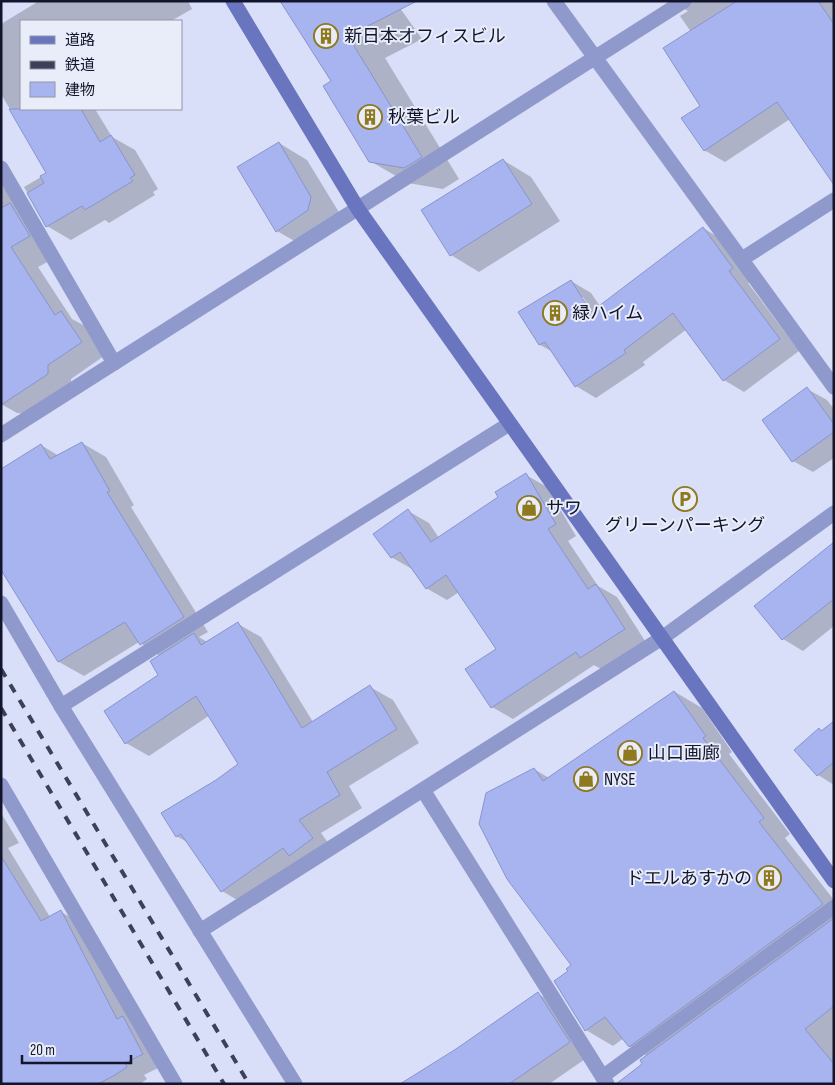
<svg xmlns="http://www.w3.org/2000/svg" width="835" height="1085" viewBox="0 0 835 1085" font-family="'Sofia Sans Condensed','Noto Sans JP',sans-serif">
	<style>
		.shadow { fill: #0003; fill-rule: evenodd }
		.building { fill: #a8b4f0; stroke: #8994cd }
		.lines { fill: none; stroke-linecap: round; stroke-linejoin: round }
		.lane { stroke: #8f99cc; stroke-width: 14 }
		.street { stroke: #8f99cc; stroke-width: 15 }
		.secondary { stroke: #6975bf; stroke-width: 15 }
		.rail { stroke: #3d4157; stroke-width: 4; stroke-dasharray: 9 9; stroke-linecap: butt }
		.labels { text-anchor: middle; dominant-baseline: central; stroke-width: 4; stroke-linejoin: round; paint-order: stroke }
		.poi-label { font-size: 18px; fill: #12152b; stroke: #e9ecf9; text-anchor: start }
	</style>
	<rect width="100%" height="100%" fill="#d9dff8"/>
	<g class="shadow">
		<path d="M39 1H188L192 9 171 21H21V109H95L112 137 135 150 158 189 153 192 155 195 109 223 105 220 71 240 47 226 24 187 48 173 1 94V24Z"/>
		<path d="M282 1H395L422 39 385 58 459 179 443 189 408 183 370 161 332 81Z"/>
		<path d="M671 1H834V169L790 119 725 162 704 150 702 106 691 32 680 16 688 11Z"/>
		<path d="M279 143 307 160 340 214 305 247 277 231Z"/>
		<path d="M503 160 531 177 560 221 479 272 451 255Z"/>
		<path d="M1 179 55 258 38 267 72 319 85 326 104 356 71 379V387L30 414 17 413 1 404Z"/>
		<path d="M703 228 723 240 752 280 748 283 799 351 744 392 724 380 687 329 643 362 645 365 596 398 576 386 553 352 540 345 571 281 591 293 600 306ZM580 297H583L595 316 593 318Z"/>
		<path d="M807 389 827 400 834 409V458L813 472 793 461Z"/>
		<path d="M82 443 106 457 134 505 131 507 208 632 199 637 207 642 238 624 261 637 313 722 370 687 393 700 419 743 349 786 362 808 321 833 335 852 244 904 222 891 189 843 176 836 217 781 240 764 210 715 149 756 126 743 160 675V656L139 642 84 676 59 662 4 572 41 445 59 456Z"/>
		<path d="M526 475 547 487 576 536 568 541 598 586 617 597 645 641 601 669 594 665 513 719 492 707 497 650 459 592 447 600 426 588 412 569 391 557 408 511 429 523 439 538 500 497Z"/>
		<path d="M834 544V626L803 651 783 639Z"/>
		<path d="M675 692 702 708 732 752 729 754 790 834 785 838 834 900V1084L644 1064 647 1056 629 1046 624 1038 613 1046 586 1030 570 971 573 965 534 769 549 778Z"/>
		<path d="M834 722V785L818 775 819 730 822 731Z"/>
		<path d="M1 813 19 843 8 848 50 917 61 912 81 923 162 1066 144 1075 147 1079 140 1084H1Z"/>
		<path d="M538 994 560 1006 591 1055 549 1084H403L457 1050Z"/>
	</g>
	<g class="building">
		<path d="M280 1H417L348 36 422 157 404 168 369 162 323 86 331 81Z"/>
		<path d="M737 1H818L834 24V185L777 102 704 151 681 118 700 106 663 48Z"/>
		<path d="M9 109H81L100 142 111 135 135 175 130 178 133 181 85 210 82 206 46 227 27 193 44 183 40 176 46 173Z"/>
		<path d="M279 142 311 197 308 210 276 232 237 167Z"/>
		<path d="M503 159 532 204 450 256 421 210Z"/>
		<path d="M10 203 30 236 11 247 55 315 61 311 82 342 48 365V374L1 405V208Z"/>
		<path d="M703 227 733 268 729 271 780 339 723 381 673 313 624 350 626 353 575 387 545 342 539 345 518 312 571 280 591 312Z"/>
		<path d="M807 387 834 424V432L792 462 762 420Z"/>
		<path d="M82 442 110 491 107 492 184 617 140 645 125 622 58 662 1 570V469L41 444 50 459Z"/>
		<path d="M526 473 556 524 548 529 588 589 596 584 625 629 580 658 576 652 491 708 465 669 496 649 446 575 426 589 400 552 391 558 373 534 408 509 431 542 498 497 495 492Z"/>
		<path d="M834 542V599L782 640 754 606Z"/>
		<path d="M238 622 302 728 370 685 397 729 327 772 340 795 299 820 313 838 289 856 283 848 221 892 181 834 176 837 161 813 216 780 238 764 196 696 125 744 104 711 158 675 150 661 194 633 201 645Z"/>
		<path d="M674 691 706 736 703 738 764 818 759 822 823 904 629 1047 605 1017 585 1031 554 981 568 971 566 969 571 965 507 879 479 824 486 793 534 768 543 781Z"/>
		<path d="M834 721V762L817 776 794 750 819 728 821 731Z"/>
		<path d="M1 856 41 921 61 910 117 1019 123 1016 143 1054 125 1063 127 1067 115 1075 98 1084H1Z"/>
		<path d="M834 918V1006L805 1029 834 1064V1084H616L642 1064 640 1060Z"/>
		<path d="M538 992 570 1042 509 1084H400L456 1049Z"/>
	</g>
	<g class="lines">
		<path class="lane" d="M602 1077 834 907"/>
		<g class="street">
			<path d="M554 1 834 387"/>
			<path d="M1 168 114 363"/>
			<path d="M742 259 834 200"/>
			<path d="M1 435 684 1"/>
			<path d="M1 603 61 706 295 1084"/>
			<path d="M61 706 509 424"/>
			<path d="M1 785 175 1084"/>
			<path d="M423 790 607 1084"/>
			<path d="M200 931 662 638 834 513"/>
		</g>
		<path class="secondary" d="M233 1 358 209 834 881"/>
		<g class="rail">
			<path d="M1 669 249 1084"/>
			<path d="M1 708 224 1084"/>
		</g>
	</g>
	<defs>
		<symbol id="building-ring" viewBox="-11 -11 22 22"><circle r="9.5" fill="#e9ecf9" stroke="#8e791e" stroke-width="1.5"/><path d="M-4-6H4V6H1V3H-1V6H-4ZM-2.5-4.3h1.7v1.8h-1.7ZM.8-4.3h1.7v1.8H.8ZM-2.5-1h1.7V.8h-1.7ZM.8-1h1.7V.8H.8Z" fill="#8e791e"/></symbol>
		<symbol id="parking-ring" viewBox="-11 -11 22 22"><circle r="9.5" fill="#e9ecf9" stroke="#8e791e" stroke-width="1.5"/><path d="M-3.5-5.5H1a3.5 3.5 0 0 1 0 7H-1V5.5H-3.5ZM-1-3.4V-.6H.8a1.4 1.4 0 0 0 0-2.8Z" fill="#8e791e"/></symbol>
		<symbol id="shop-ring" viewBox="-11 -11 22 22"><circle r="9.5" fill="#e9ecf9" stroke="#8e791e" stroke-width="1.5"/><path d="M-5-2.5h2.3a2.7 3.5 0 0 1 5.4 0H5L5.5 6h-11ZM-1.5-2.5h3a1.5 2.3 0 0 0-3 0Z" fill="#8e791e"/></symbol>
	</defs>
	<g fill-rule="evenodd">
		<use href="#building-ring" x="312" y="22" width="28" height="28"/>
		<use href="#building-ring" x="356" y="103" width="28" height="28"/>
		<use href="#building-ring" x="541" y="299" width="28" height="28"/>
		<use href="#parking-ring" x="671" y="485" width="28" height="28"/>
		<use href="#shop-ring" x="515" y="494" width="28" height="28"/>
		<use href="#shop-ring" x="616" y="739" width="28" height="28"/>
		<use href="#shop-ring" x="572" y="765" width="28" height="28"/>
		<use href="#building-ring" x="755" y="864" width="28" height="28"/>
	</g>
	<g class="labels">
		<g class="poi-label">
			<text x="344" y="36">新日本オフィスビル</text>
			<text x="388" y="117">秋葉ビル</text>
			<text x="572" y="313">緑ハイム</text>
			<text x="546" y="508">サワ</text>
			<text x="685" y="525" text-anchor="middle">グリーンパーキング</text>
			<text x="648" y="753">山口画廊</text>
			<text x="604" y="779">NYSE</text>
			<text x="752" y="878" text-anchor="end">ドエルあすかの</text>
		</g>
	</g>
	<rect width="835" height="1085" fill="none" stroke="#12152b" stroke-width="5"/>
	<rect x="20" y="20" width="162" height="90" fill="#e9ecf9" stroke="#9396a7"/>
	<rect x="30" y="36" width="25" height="8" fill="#6975bf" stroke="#9396a7"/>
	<text x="65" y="45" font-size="15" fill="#12152b">道路</text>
	<rect x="30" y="61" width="25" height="8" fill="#3d4157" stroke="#9396a7"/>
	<text x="65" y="70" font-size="15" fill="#12152b">鉄道</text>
	<rect x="30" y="82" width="25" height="15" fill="#a8b4f0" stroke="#9396a7"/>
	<text x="65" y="95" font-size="15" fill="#12152b">建物</text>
	<path d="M22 1055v8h109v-8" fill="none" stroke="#12152b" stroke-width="2.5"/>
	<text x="30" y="1055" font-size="15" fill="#12152b" stroke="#e9ecf9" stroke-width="4" paint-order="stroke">20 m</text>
</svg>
